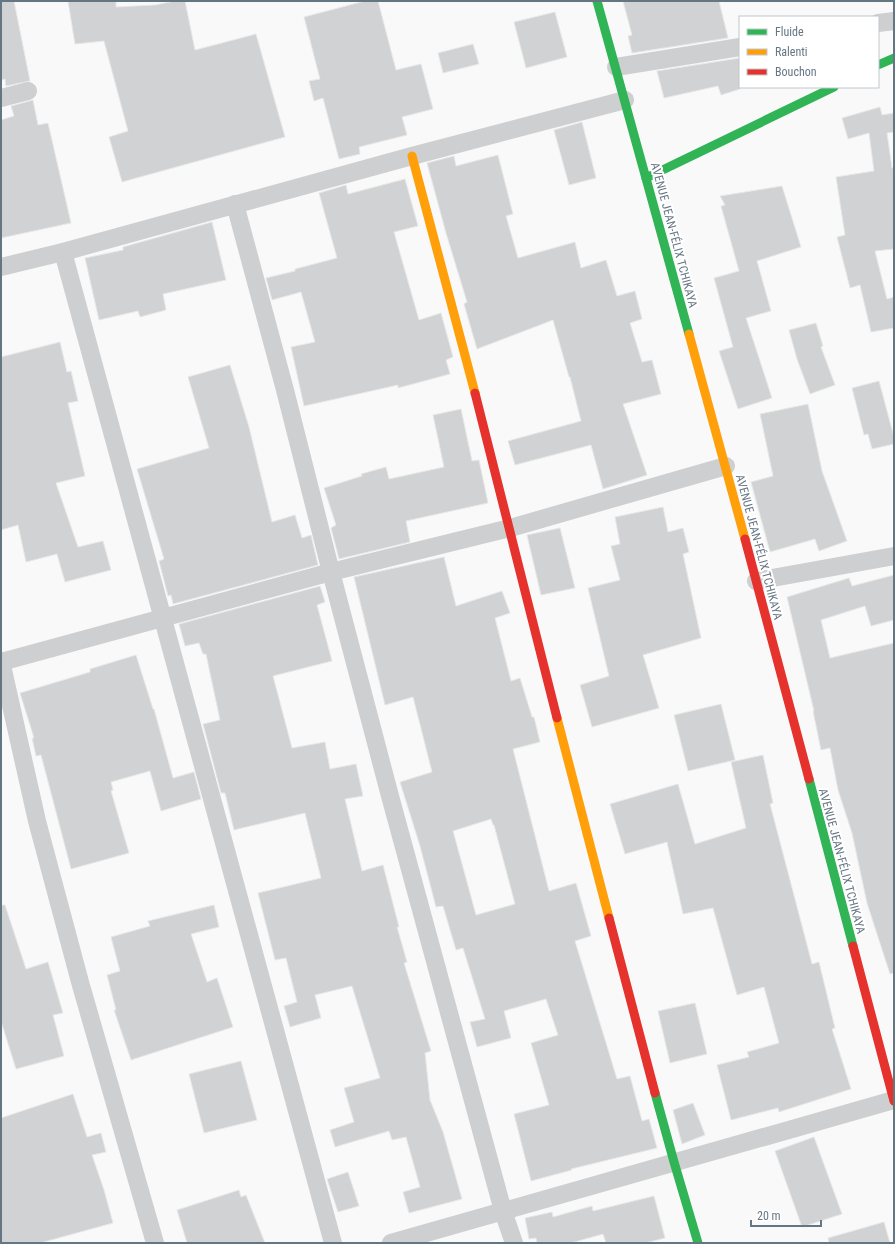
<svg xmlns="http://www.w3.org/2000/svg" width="895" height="1244" viewBox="0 0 895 1244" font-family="'Roboto Condensed',sans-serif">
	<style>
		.building { fill: #d0d2d3; stroke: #e8e8e8; fill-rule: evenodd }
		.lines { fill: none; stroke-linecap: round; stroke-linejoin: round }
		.street { stroke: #cecfd0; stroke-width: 18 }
		.fast { stroke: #30b455; stroke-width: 9 }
		.slow { stroke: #ff9f0a; stroke-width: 9 }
		.jam { stroke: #e5322d; stroke-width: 9 }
		.labels { text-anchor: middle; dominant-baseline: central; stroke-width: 4; stroke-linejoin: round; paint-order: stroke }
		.street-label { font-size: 12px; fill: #657683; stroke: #fff }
	</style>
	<rect width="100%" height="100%" fill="#f9f9f9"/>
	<g class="building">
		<path d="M1 1H14L30 81 6 86 5 79 1 80Z"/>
		<path d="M68 1H116V7L155 5 175 1H185L195 50 256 34 285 137 122 182 109 137 128 131 104 41 75 44Z"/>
		<path d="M365 1H378L396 70 421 64 433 109 402 117 407 135 359 147 360 154 339 159 323 98 314 101 309 81 320 79 304 17Z"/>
		<path d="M623 1H719L728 38 632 53 628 36 632 35Z"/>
		<path d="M555 12 567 57 526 68 514 22Z"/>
		<path d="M473 44 479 64 443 73 438 53Z"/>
		<path d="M740 58V89L721 95 718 86 664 98 657 71Z"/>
		<path d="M33 100 38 125 48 123 71 223 1 238V120L14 116 11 106Z"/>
		<path d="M880 107 882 115 894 113V132L887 133 892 168H894V249L875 251 887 299 894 297V328L871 332 860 285 850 288 837 237 845 235 836 177 874 171 869 133 848 139 842 118Z"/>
		<path d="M582 122 596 178 569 185 554 130Z"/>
		<path d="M498 155 513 214 506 216 518 258 575 242 581 268 606 260 617 296 635 291 642 319 630 323 642 362 652 360 661 394 623 404 647 475 603 489 591 445 515 465 508 441 581 421 570 377H569L553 320 477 349 464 304 467 302 446 233 427 163 454 156 456 166Z"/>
		<path d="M405 179 418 226 394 232 419 320 441 313 453 357 446 360 450 374 398 388V385L304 406 291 347 315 342 301 292 272 300 266 278 295 271V269L337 258 319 193 346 185 348 194Z"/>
		<path d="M782 186 801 247 757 261 771 311 746 318 772 398 738 409 719 351 733 347 714 278 739 271 721 206 725 205 720 196Z"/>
		<path d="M212 222 226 280 163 294 166 310 140 317 138 311 99 320 85 258 123 250V247Z"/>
		<path d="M816 323 823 346 821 347 835 385 810 394 797 359 789 330Z"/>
		<path d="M60 342 67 372 71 371 78 401 68 403 85 476 56 483 78 547 103 541 111 570 65 582 57 554 26 562 18 525 1 530V357Z"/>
		<path d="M230 365 249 427 272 522 295 515 302 538 311 535 318 565 173 604 171 595 168 596 159 561 164 559 137 469 209 448 188 377Z"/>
		<path d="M879 381 894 437V444L872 449 868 434 864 435 852 388Z"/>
		<path d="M808 404 822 471 847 541 819 551 815 539 770 552 751 482 773 476 760 414Z"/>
		<path d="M461 409 472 461 479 460 488 503 406 521 410 542 339 559 331 528 336 525 324 488 362 476 361 474 386 467 389 479 444 467 433 415Z"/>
		<path d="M663 507 668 532 683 528 689 552 683 554 701 638 643 655 659 708 592 727 580 685 609 676 588 588 620 580 611 546 620 544 615 517Z"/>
		<path d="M560 528 575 588 541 595 527 535Z"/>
		<path d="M444 557 456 606 502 591 510 613 495 618 511 681 520 678 532 717H534L540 742 513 749 549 891 576 883 591 936 575 941 617 1079 630 1076 642 1121 649 1119 657 1148 571 1169 572 1170 531 1181 514 1114 549 1105 531 1043 558 1035 546 999 504 1011 511 1038 477 1047 470 1022 485 1019 463 948 456 950 443 906 436 907 420 846 400 782 432 772 413 697 385 705 354 577ZM491 819 493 825H494L515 904 476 915 453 831Z"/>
		<path d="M894 575V620L871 626 865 606 821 620 830 658 894 643V973L890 974 867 903 852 833 838 790 830 748 821 750 813 711H814L787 597 849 578 852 586Z"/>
		<path d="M320 586 325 602 317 605 332 661 273 676 292 748 325 742 330 769 356 764 363 796 345 799 362 871 383 865 399 927H397L407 962 404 963 431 1051 425 1053 430 1100 443 1132 462 1199 409 1213 403 1192 420 1187 406 1137 392 1140 389 1131 335 1147 330 1130 354 1122 344 1088 380 1078 352 986 315 995 321 1018 290 1027 284 1006 297 1002 286 958 275 960 258 893 321 878 305 813 234 830 225 793H221L203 724 220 720 206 654H203L199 643 185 646 179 624Z"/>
		<path d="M136 655 153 709H154L173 778 194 772 201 799 161 811 150 771 111 782 113 790 111 791 129 853 71 869 41 755 36 756 32 738H34L20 693 90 672V669Z"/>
		<path d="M721 704 735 760 688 771 674 715Z"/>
		<path d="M763 755 773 803 770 804 812 964 819 962 835 1028 832 1029 851 1089 779 1112 778 1108 731 1120 717 1065 749 1057 747 1052 779 1043 764 987 737 995 713 908 683 914 667 842 625 854 610 804 678 784 695 844 746 828 731 762Z"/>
		<path d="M1 905H5L26 969 48 962 63 1013 53 1015 64 1056 16 1069 1 1021Z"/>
		<path d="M214 905 219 927 191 934 207 982 217 978 233 1027 131 1060 114 1010H116L107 975 120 971 111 937 150 926 148 921Z"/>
		<path d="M695 1003 707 1054 670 1063 658 1011Z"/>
		<path d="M241 1061 257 1120 204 1133 189 1074Z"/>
		<path d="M73 1094 87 1137 101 1133 106 1152 92 1155 104 1190 113 1223 40 1243H1V1118Z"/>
		<path d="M693 1103 705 1135 682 1144 673 1110Z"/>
		<path d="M814 1137 842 1214 802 1227 775 1151Z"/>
		<path d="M348 1172 359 1206 338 1212 327 1179Z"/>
		<path d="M239 1190 241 1197 246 1195 265 1243H187L177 1210Z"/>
		<path d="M654 1196 665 1238 645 1243H606L603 1234 571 1243H537L536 1238 529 1239 525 1218 552 1212 553 1217 592 1206 593 1211Z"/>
		<path d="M884 1222 890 1243H829L828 1238Z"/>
	</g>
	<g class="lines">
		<g class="street">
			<path d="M878 23 894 21"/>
			<path d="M616 67 740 47"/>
			<path d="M1 98 28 91"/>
			<path d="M235 204 285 390 331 572 390 796 503 1211 514 1243"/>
			<path d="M63 252 333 1243"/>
			<path d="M1 267 63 252 412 156 625 100"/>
			<path d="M756 581 894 556"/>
			<path d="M1 661 37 821 80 982 155 1243"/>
			<path d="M1 662 331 572 510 528 726 466"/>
			<path d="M391 1243 894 1100"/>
		</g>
		<g class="fast">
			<path d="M597 1 689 334"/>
			<path d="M878 65 894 58"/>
			<path d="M646 178 834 87"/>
			<path d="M809 779 853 946"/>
			<path d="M655 1093 674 1162 698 1243"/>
		</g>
		<g class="slow">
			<path d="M412 156 475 393"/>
			<path d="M689 334 745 539"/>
			<path d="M557 718 609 918"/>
		</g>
		<g class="jam">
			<path d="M475 393 557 718"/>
			<path d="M745 539 809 779"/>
			<path d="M609 918 655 1093"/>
			<path d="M853 946 894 1101"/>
		</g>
	</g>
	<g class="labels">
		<g class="street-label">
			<text transform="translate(674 235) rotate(75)">AVENUE JEAN-FÉLIX TCHIKAYA</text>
			<text transform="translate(759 547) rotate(75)">AVENUE JEAN-FÉLIX TCHIKAYA</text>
			<text transform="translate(842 861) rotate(75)">AVENUE JEAN-FÉLIX TCHIKAYA</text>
		</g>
	</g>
	<rect width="895" height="1244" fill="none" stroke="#657683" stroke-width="4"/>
	<rect x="739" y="16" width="140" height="72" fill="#ffffff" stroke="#c1c8cd"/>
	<rect x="747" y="29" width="20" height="6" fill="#30b455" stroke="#c1c8cd"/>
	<text x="775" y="36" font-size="12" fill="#657683">Fluide</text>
	<rect x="747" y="49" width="20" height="6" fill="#ff9f0a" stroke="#c1c8cd"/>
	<text x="775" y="56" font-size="12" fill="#657683">Ralenti</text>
	<rect x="747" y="69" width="20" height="6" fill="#e5322d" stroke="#c1c8cd"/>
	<text x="775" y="76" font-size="12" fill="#657683">Bouchon</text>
	<path d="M751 1220v6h70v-6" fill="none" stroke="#657683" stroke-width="2"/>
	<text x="757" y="1220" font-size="12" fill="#657683" stroke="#ffffff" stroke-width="3" paint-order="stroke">20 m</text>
</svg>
